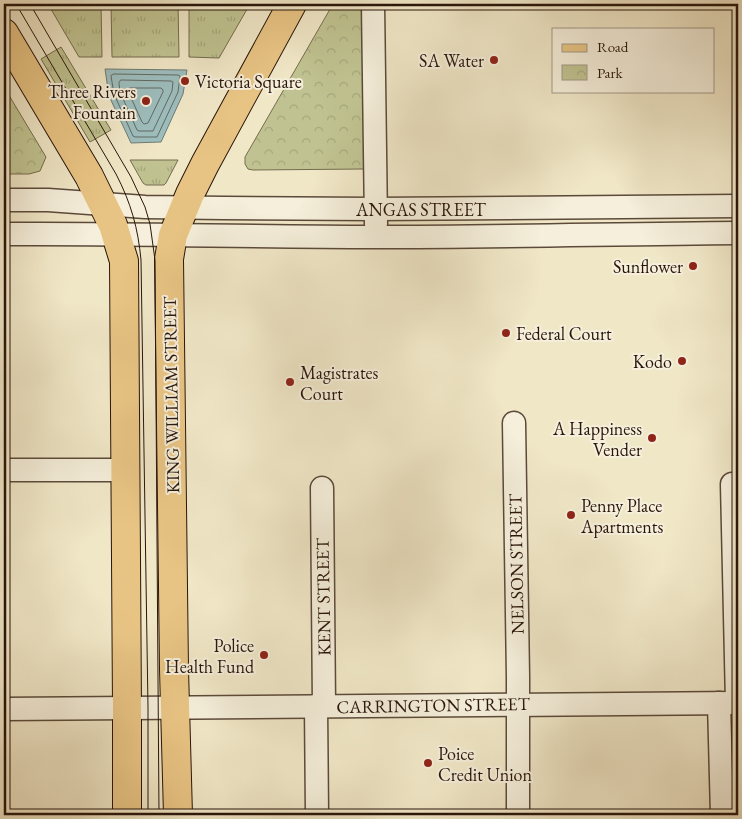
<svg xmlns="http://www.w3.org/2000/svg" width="742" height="819" viewBox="0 0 742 819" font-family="'EB Garamond',serif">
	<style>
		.grass { fill: url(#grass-tufts); stroke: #746c4e }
		.park { fill: url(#park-crowns); stroke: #746c4e }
		.water { fill: #9dbebe; stroke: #6f7a76 }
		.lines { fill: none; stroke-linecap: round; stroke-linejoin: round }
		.shore { stroke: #636a64; stroke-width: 1 }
		.minor-casing { stroke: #5b4a3a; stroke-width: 25 }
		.major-casing { stroke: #29150b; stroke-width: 30 }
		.minor { stroke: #f5efdb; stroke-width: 22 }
		.major { stroke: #e8c484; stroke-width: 28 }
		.tram { stroke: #29150b; stroke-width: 1 }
		.poi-dot { fill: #8f2418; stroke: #f5efdb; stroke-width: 2 }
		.labels { text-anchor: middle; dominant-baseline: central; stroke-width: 4; stroke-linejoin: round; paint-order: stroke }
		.poi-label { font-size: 18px; fill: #29150b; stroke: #f5efdb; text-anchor: end }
		.street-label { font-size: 18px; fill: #29150b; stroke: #f5efdb }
	</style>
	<defs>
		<pattern id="grass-tufts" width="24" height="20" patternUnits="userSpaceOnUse" patternTransform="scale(1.25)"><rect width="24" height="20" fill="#c0c391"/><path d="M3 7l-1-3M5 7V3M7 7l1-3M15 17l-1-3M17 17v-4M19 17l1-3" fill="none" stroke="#a5a77c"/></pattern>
		<pattern id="park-crowns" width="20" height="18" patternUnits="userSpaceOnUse" patternTransform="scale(1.25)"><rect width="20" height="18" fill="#c0c391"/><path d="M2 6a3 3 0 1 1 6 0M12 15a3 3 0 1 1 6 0" fill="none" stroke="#a5a77c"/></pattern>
	</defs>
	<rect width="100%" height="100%" fill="#f0e7c7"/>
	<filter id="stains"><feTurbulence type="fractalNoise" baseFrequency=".004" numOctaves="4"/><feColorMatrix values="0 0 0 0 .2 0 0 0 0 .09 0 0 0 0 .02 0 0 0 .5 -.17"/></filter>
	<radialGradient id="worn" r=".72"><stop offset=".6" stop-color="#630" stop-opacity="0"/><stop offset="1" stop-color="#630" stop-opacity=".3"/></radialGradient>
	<g class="grass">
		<path d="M48 4H101L102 57H79Z"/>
		<path d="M111 4H178L179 57H112Z"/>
		<path d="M189 4H250L219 58 189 57Z"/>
		<path d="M61 47 111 130 90 142 41 59Z"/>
		<path d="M130 160H178L166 183 164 185H146L143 183Z"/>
	</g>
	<g class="park">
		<path d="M333 4H365L364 169 253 170 248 169 245 164V157Z"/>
		<path d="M4 87 46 157 40 171 29 174H4Z"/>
	</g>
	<path class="water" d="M105 69 187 70 183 94 161 142 131 143 109 96Z"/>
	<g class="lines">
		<g class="shore">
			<path d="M114 74 178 75 180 76 178 92 157 137H135L133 136 114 94 111 76Z"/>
			<path d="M121 80 171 81 173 82 172 91 153 131H139L137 130 120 92 119 83Z"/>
			<path d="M130 88H161L163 90V92L148 123 144 124 142 122 128 91Z"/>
		</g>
		<defs>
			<g id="minor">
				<path d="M373 4 376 224"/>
				<path d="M4 200H48L145 207 224 208 375 209 738 206"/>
				<path d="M4 234C127 233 251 237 375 237 496 237 617 234 738 233"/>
				<path d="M514 423 518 677V815"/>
				<path d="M4 470H126"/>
				<path d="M732 484 737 703"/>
				<path d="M322 488 324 706"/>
				<path d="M719 703 722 815"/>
				<path d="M316 706 317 815"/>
				<path d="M4 709 738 703"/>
			</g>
			<g id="major">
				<path d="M4 33 89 176 113 225 124 261 127 708V815"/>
				<path d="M178 815 174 669 169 259 173 235 190 194 205 164 292 4"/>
			</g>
		</defs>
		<use href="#minor" class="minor-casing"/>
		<use href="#major" class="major-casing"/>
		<use href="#minor" class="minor"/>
		<use href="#major" class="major"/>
		<g class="tram">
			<path d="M16 4 116 174C131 203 138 228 141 260L148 708V815"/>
			<path d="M30 4 131 177 145 207 150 224 155 260 159 815"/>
		</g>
	</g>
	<g class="poi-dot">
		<circle cx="494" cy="60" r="5"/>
		<circle cx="185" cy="81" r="5"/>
		<circle cx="146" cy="101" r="5"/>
		<circle cx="693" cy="266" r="5"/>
		<circle cx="506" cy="333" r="5"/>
		<circle cx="682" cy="361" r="5"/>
		<circle cx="290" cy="382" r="5"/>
		<circle cx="652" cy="438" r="5"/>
		<circle cx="571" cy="515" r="5"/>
		<circle cx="264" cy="655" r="5"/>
		<circle cx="428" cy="763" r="5"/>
	</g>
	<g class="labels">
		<g class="poi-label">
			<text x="484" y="60">SA Water</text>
			<text x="195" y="81" text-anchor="start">Victoria Square</text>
			<text x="136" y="91">Three Rivers<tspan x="136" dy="21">Fountain</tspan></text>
			<text x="683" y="266">Sunflower</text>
			<text x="516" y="333" text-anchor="start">Federal Court</text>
			<text x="672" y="361">Kodo</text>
			<text x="300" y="372" text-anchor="start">Magistrates<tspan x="300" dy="21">Court</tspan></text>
			<text x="642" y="428">A Happiness<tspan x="642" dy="21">Vender</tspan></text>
			<text x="581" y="505" text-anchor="start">Penny Place<tspan x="581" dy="21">Apartments</tspan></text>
			<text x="254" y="645">Police<tspan x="254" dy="21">Health Fund</tspan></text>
			<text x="438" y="753" text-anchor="start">Poice<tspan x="438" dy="21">Credit Union</tspan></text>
		</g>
		<g class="street-label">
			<text x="421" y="209">ANGAS STREET</text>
			<text transform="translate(171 395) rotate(-91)">KING WILLIAM STREET</text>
			<text transform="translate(516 564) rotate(-91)">NELSON STREET</text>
			<text transform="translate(323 597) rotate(-91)">KENT STREET</text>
			<text transform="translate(433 705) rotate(-1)">CARRINGTON STREET</text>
		</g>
	</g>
	<rect width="742" height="819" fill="none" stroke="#f0e7c7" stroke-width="20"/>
	<rect x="5" y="5" width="732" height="809" fill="none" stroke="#29150b" stroke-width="2.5"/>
	<rect x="10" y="10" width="722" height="799" fill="none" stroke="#29150b"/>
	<rect x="552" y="28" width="162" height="65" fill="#f5efdb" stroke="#a39888"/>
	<rect x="562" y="44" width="25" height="8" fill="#e8c484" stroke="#a39888"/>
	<text x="597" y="52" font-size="15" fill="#29150b">Road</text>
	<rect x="562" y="65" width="25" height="15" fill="url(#park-crowns)" stroke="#a39888"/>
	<text x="597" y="78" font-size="15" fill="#29150b">Park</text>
	<rect width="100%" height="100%" filter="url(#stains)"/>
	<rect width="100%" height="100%" fill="url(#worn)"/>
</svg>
